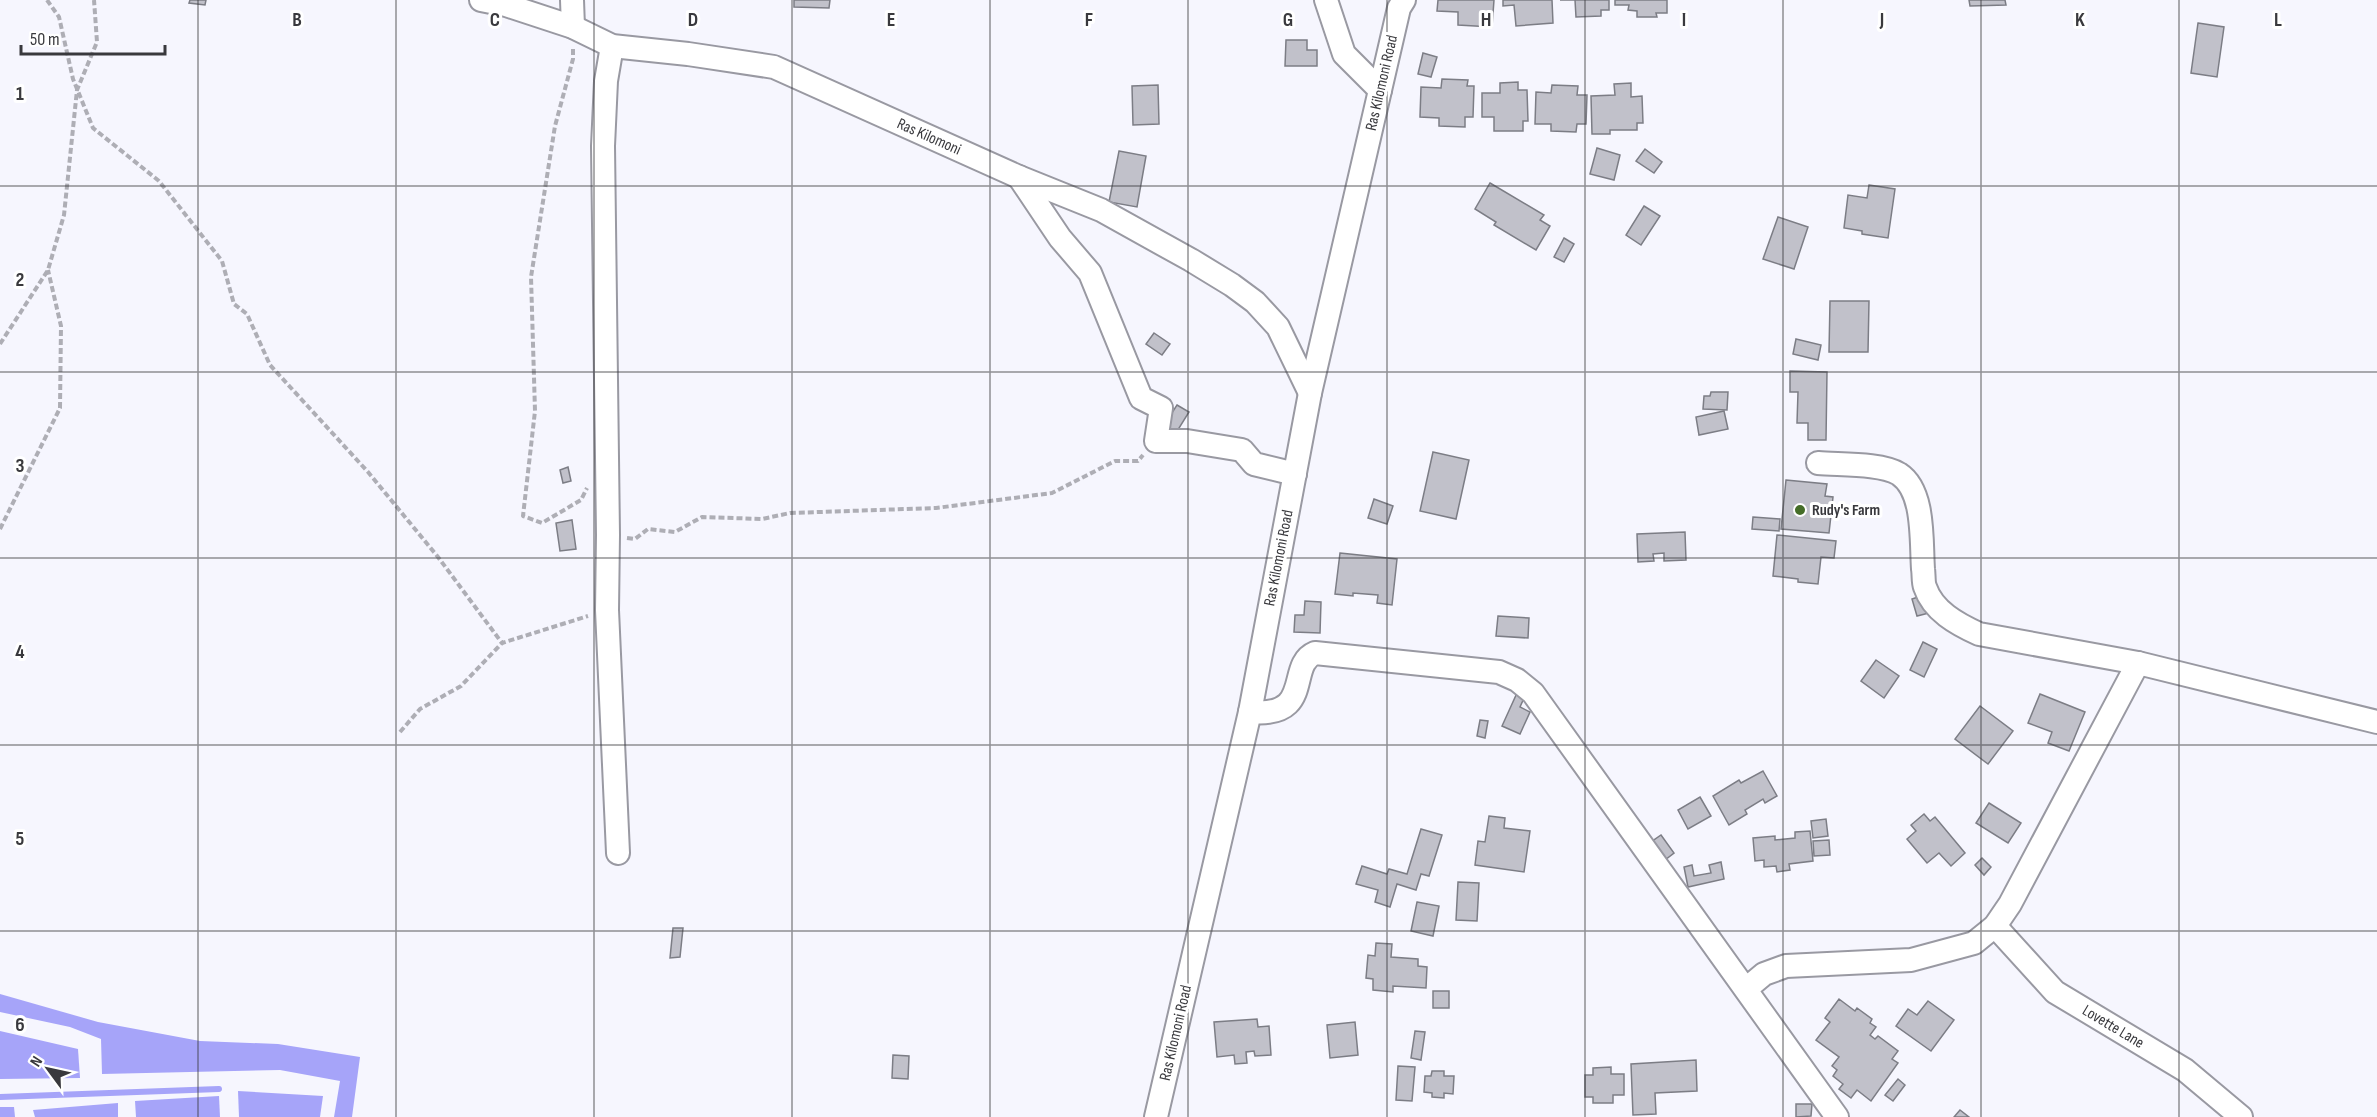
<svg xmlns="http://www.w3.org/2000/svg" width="2377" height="1117" viewBox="0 0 2377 1117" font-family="'Sofia Sans Condensed',sans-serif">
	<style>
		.water { fill: #a6a4f9 }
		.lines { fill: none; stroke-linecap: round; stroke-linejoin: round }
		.stream { stroke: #a6a4f9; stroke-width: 6 }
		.building { fill: #c1c1ca; stroke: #7c7d85; stroke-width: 1.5 }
		.minor-casing { stroke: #9999a2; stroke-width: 26 }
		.path { stroke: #aeaeb5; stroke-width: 4; stroke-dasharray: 6 3; stroke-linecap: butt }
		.minor { stroke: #fff; stroke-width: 22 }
		.grid { fill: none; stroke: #39393d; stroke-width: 1.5; stroke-opacity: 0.55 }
		.poi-dot { fill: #456d28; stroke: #fff; stroke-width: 2 }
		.labels { text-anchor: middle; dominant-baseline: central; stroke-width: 6; stroke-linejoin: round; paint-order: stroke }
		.street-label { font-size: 16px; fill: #39393d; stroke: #fff }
		.poi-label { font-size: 16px; font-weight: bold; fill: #39393d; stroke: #fff; text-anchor: start }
		.grid-label { font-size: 20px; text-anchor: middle; font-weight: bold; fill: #39393d; stroke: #fff; stroke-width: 6; stroke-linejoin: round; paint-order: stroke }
	</style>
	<rect width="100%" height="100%" fill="#f6f6fe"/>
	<g class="water">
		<path d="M0 994 98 1022 200 1041 278 1044 360 1057 352 1117H334L340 1081 280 1070 102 1074 101 1039 70 1027 0 1012Z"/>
		<path d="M0 1031 78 1049 80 1078 0 1079Z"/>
		<path d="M238 1091 323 1096 320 1117H239Z"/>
		<path d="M219 1096 220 1117H136L135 1101Z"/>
		<path d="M118 1103V1117H35L33 1110Z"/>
		<path d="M0 1107H14L15 1117H0Z"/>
	</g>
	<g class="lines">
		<path class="stream" d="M0 1097 219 1089"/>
	</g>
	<g class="building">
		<path d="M190 0H206L205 5 189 3Z"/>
		<path d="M794 0H830L829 8 794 7Z"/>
		<path d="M1438 0H1494L1492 27 1458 25V12L1437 11Z"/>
		<path d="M1503 0H1552L1553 23 1516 26 1514 5 1503 6Z"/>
		<path d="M1560 0H1609V10H1601V16L1576 17 1575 0Z"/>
		<path d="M1615 0H1667V13H1656L1657 17H1637V11L1628 10 1629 5H1615Z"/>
		<path d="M1969 0H2005L2006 5 1970 6Z"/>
		<path d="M2198 23 2224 27 2217 77 2191 73Z"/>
		<path d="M1286 40H1307V50H1317V66H1285Z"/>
		<path d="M1423 53 1437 57 1431 77 1418 74Z"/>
		<path d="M1442 79 1468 80 1467 86H1474L1473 117H1465V127L1439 126V118L1420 117 1421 87 1441 88Z"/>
		<path d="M1518 82V90H1527L1528 121H1523V131H1494V117H1482V93H1500V83Z"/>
		<path d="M1631 83V97L1642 96 1643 123H1637V130H1610V134H1592L1591 96 1615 95 1614 84Z"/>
		<path d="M1158 85 1159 124 1133 125 1132 86Z"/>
		<path d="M1552 85 1578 86 1577 95H1587L1586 124H1577L1576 132 1551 131V124H1535L1536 92 1551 93Z"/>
		<path d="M1597 148 1620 155 1614 180 1590 174Z"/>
		<path d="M1645 149 1662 162 1654 173 1636 161Z"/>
		<path d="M1119 151 1146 156 1137 207 1109 202Z"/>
		<path d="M1490 183 1544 215 1540 220 1550 226 1536 250 1494 225 1496 222 1475 209Z"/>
		<path d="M1869 185 1895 189 1888 238 1862 234V231L1844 228 1848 195 1867 198Z"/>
		<path d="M1644 206 1660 216 1641 245 1626 235Z"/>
		<path d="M1778 217 1808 227 1794 269 1763 259Z"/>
		<path d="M1564 238 1574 244 1564 262 1554 257Z"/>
		<path d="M1830 301H1869L1868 352H1829Z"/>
		<path d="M1154 333 1170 344 1162 355 1146 344Z"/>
		<path d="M1796 339 1821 345 1818 360 1793 354Z"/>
		<path d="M1790 371 1827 372 1826 440H1808V423H1797L1798 392H1790Z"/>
		<path d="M1711 392H1728L1727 410 1703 409 1704 396H1710Z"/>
		<path d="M1177 405 1189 412 1176 433 1164 425Z"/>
		<path d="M1724 411 1728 429 1699 435 1696 417Z"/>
		<path d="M1433 452 1469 460 1456 519 1420 511Z"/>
		<path d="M568 467 571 481 563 483 560 470Z"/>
		<path d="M1786 480 1827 484 1825 496 1833 497 1829 533 1781 529Z"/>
		<path d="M1374 499 1393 506 1387 524 1368 518Z"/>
		<path d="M1753 517 1780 519 1779 531 1752 529Z"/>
		<path d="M572 520 576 549 560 551 556 523Z"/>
		<path d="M1685 532 1686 560 1664 561V553L1653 554 1654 561 1638 562 1637 534Z"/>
		<path d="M1777 535 1836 541 1834 558 1821 557 1818 584 1798 582V579L1773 576Z"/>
		<path d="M1340 553 1397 559 1392 605 1377 603 1378 595 1353 593V596L1335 594Z"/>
		<path d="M1924 595 1929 613 1917 616 1912 599Z"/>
		<path d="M1305 601 1321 602 1320 633 1294 632 1295 615H1304Z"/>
		<path d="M1498 616 1529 618 1528 638 1496 636Z"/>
		<path d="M1923 642 1937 649 1924 677 1910 670Z"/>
		<path d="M1876 660 1899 676 1884 698 1861 681Z"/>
		<path d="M1517 693 1525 696 1520 707 1530 712 1520 734 1502 726Z"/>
		<path d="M2040 694 2085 712 2069 751 2048 743 2052 732 2028 723Z"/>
		<path d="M1980 706 2013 731 1988 764 1955 739Z"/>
		<path d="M1480 720 1488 721 1485 738 1477 736Z"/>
		<path d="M1763 771 1777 796 1765 803 1763 799 1745 810 1747 814 1729 825 1713 796 1739 780 1741 783Z"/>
		<path d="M1700 797 1711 816 1688 829 1678 810Z"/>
		<path d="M1989 803 2021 823 2008 843 1976 823Z"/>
		<path d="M1924 814 1930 821 1935 817 1965 853 1951 866 1939 853 1927 863 1907 839 1916 831 1911 825Z"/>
		<path d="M1489 816 1505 818 1504 828 1530 831 1524 872 1475 865 1478 841 1485 842Z"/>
		<path d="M1826 819 1828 836 1813 838 1811 821Z"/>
		<path d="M1421 829 1442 835 1429 876 1421 874 1416 890 1397 884 1390 907 1375 902 1378 890 1356 884 1362 866 1387 874 1389 869 1407 874Z"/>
		<path d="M1810 831 1813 861 1789 864 1790 870 1777 872 1776 866 1764 867V860L1755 861 1753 838 1775 836V840L1795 838V832Z"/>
		<path d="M1661 835 1674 853 1665 860 1651 842Z"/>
		<path d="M1829 840 1830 855 1814 856 1813 841Z"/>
		<path d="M1982 858 1991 867 1984 875 1975 865Z"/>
		<path d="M1721 862 1724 879 1688 887 1684 867 1692 865 1694 876 1711 873 1709 865Z"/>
		<path d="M1458 882 1479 883 1477 921 1456 920Z"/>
		<path d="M1417 902 1439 906 1433 936 1411 931Z"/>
		<path d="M673 928H683L680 957 670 958Z"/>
		<path d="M1376 943 1392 944 1391 957 1418 959V966L1427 967 1426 988 1393 986V992L1373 990V979L1366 978 1368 955 1375 956Z"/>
		<rect x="1433" y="991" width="16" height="17"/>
		<path d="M1839 999 1855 1011 1857 1008 1872 1019 1870 1023 1876 1027 1870 1035 1875 1039 1878 1036 1898 1051 1892 1059 1898 1063 1871 1101 1857 1090 1851 1098 1839 1089 1843 1084 1833 1076 1837 1070 1832 1066 1839 1057 1816 1040 1830 1022 1825 1018Z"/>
		<path d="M1928 1001 1954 1020 1931 1051 1896 1026 1908 1009 1917 1015Z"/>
		<path d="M1257 1019 1258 1027 1269 1026 1271 1055 1255 1056 1254 1051 1246 1052 1247 1063 1235 1064 1234 1055 1217 1057 1214 1022Z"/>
		<path d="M1355 1022 1358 1055 1330 1058 1327 1025Z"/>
		<path d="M1415 1031 1425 1032 1421 1060 1411 1058Z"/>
		<path d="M893 1055 909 1056 908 1079 892 1078Z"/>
		<path d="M1696 1060 1697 1091 1655 1093 1656 1114 1633 1115 1631 1064Z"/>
		<path d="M1398 1066 1415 1067 1412 1101 1396 1100Z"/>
		<path d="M1611 1067V1074H1624V1095H1613V1103H1593V1097H1585V1075H1593V1068Z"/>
		<path d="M1432 1071H1444V1076H1454L1453 1094 1444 1093V1098L1432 1097V1093L1424 1092 1425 1076H1431Z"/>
		<path d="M1898 1079 1905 1085 1893 1101 1885 1095Z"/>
		<path d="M1796 1104H1812L1811 1116 1796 1117Z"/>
		<path d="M1960 1110 1969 1117H1954Z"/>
	</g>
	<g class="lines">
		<defs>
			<g id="minor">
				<path d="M481 0 506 5 573 27 612 46 688 54 774 67 1019 177 1101 210 1191 260 1232 285 1255 302 1278 327 1310 393"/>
				<path d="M572 0 573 27"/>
				<path d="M1326 0 1344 54 1380 90"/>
				<path d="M612 46 606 81 603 146 608 535 607 610 618 853"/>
				<path d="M1019 177 1060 238 1090 273 1141 398 1161 408 1156 441H1187L1242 450 1254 464 1295 474"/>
				<path d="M1818 463C1839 465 1881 463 1899 474 1925 491 1921 541 1923 569 1924 574 1923 582 1925 587 1933 611 1957 624 1979 634L2138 663 2377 722"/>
				<path d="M1250 712C1315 718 1286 665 1315 653L1499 672 1517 680 1533 693 1837 1117"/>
				<path d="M1995 926 2055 992 2185 1070 2241 1117"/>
				<path d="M1746 989 1764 974 1786 966 1911 960 1974 943 1995 926 2010 904 2138 663"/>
				<path d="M1156 1117 1250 712 1310 393 1399 8 1404 0"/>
			</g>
		</defs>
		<use href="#minor" class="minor-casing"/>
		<g class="path">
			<path d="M47 0 59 17 73 79 93 128 159 181 222 261 234 304 247 314 270 365 368 472 438 557 502 643 588 616"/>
			<path d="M573 49V59L555 126 531 277 535 411 523 516 542 523 581 500 587 488"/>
			<path d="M0 344 48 270 64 215 77 90 97 42 94 0"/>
			<path d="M0 529 60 408 61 326 48 270"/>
			<path d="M627 538 635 539 648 529 675 532 702 517 762 519 790 513 936 508 1052 493 1115 461H1138L1143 455"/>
			<path d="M400 732 420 709 461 686 502 643"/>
		</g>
		<use href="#minor" class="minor"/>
	</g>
	<path class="grid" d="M198 0V1117M396 0V1117M594 0V1117M792 0V1117M990 0V1117M1188 0V1117M1387 0V1117M1585 0V1117M1783 0V1117M1981 0V1117M2179 0V1117M0 186H2377M0 372H2377M0 558H2377M0 745H2377M0 931H2377"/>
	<circle class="poi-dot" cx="1800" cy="510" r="6"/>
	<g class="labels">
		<g class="street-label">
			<text transform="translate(1382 83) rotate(-77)">Ras Kilomoni Road</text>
			<text transform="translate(929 137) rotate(24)">Ras Kilomoni</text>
			<text transform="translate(1279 558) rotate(-79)">Ras Kilomoni Road</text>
			<text transform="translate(2113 1027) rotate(31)">Lovette Lane</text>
			<text transform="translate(1176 1033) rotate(-77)">Ras Kilomoni Road</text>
		</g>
		<g class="poi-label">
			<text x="1812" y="510">Rudy's Farm</text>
		</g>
	</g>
	<g class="grid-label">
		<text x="297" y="26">B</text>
		<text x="495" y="26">C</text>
		<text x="693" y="26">D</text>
		<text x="891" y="26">E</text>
		<text x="1089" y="26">F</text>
		<text x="1288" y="26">G</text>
		<text x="1486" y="26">H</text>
		<text x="1684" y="26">I</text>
		<text x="1882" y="26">J</text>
		<text x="2080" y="26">K</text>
		<text x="2278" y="26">L</text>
		<text x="20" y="100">1</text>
		<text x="20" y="286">2</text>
		<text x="20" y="472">3</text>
		<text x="20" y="658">4</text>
		<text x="20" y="845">5</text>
		<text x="20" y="1031">6</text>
	</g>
	<g transform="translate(48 1069) rotate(303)" stroke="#ffffff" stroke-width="4.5" paint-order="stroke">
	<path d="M0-4.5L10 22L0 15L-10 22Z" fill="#39393d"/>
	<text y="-9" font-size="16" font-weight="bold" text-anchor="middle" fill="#39393d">N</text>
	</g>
	<path d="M21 45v9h144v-9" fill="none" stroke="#39393d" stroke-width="3"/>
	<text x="30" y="45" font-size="18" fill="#39393d" stroke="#ffffff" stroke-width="4.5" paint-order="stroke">50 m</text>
</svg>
